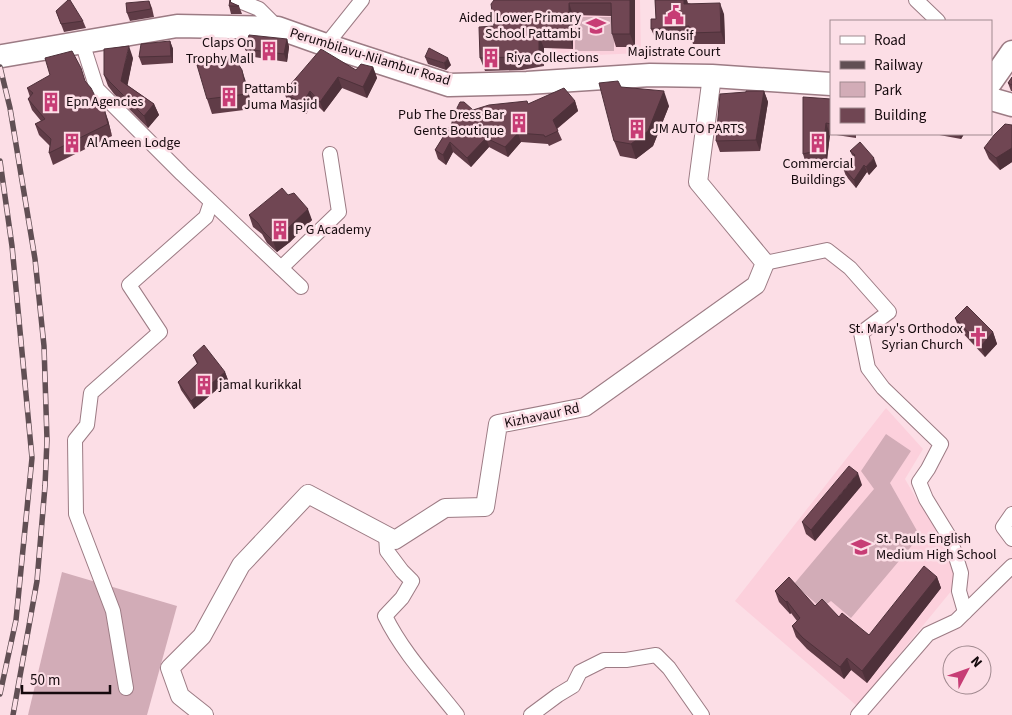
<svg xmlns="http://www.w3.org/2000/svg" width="1012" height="715" viewBox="0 0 1012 715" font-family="'Source Sans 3',sans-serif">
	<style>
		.built { fill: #fcd0dc }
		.green { fill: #d2acb7 }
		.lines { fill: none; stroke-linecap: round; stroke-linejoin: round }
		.minor-casing { stroke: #9c7b84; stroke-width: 16 }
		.tertiary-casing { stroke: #9c7b84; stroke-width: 20 }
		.primary-casing { stroke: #9c7b84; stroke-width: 25 }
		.minor { stroke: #fff; stroke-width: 14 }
		.tertiary { stroke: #fff; stroke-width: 18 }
		.primary { stroke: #fff; stroke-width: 22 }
		.rail-casing { stroke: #614f54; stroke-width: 5.5 }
		.rail { stroke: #fcdee6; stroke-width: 4; stroke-dasharray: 11; stroke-linecap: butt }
		.wall { fill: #603c47 }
		.shaded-wall { fill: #4e313a }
		.building { fill: #704653; stroke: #4e313a }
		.labels { text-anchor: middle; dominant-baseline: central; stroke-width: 5; stroke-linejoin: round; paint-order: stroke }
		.poi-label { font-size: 14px; fill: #15090d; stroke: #fcdee6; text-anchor: start }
		.street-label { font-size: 14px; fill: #15090d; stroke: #fcdee6 }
	</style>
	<rect width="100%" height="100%" fill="#fcdee6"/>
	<g class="built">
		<path d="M552 0H640L641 53 552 57Z"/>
		<path d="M886 408 923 449 905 479 920 505 943 535 957 584 857 706 735 601Z"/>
	</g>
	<g class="green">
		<rect x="575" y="17" width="39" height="34"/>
		<path d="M886 434 911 451 890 483 920 536 851 618 831 601 821 608 794 584 874 489 861 471Z"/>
		<path d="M62 572 177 606 147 715H28Z"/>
	</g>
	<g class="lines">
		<defs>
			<g id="minor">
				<path d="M237 0 259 9 278 28"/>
				<path d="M916 0 938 21"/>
				<path d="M82 42 97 89 182 174 301 287"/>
				<path d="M326 45 362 0"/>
				<path d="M765 263 827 250 850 268 889 312 861 333 868 368 883 388 941 444 928 469 919 482 926 499 950 538 961 573 959 591 965 612"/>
				<path d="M281 268 339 212 330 154"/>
				<path d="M1012 514 1003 527 1012 539"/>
				<path d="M386 535 387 551 402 571 412 581 402 598 385 616C403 653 432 683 457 715"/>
				<path d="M126 688 113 611 76 514 75 440 87 425 91 393 160 332 129 285 206 217 211 202"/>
				<path d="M531 715 558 695 573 686 580 672 604 660H626L656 655 669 668 702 715"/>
				<path d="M858 715 928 634 956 621 1012 566"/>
			</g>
			<path id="tertiary" d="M204 715 180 696 170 668 202 636 241 565 308 494 395 540 445 508 485 507 498 424 585 407 756 285 765 263 698 182 712 76"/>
			<g id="primary">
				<path d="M2 56 177 26 278 28 326 45 449 85 527 83 650 75 712 76 831 84"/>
				<path d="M991 82 1012 52"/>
				<path d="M991 99 1012 105"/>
			</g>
		</defs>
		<use href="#minor" class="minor-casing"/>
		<use href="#tertiary" class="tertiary-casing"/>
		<use href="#primary" class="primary-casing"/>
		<use href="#minor" class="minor"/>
		<use href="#tertiary" class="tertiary"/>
		<use href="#primary" class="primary"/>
		<defs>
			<g id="rail">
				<path d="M0 67 10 108 35 259 44 346 47 440 45 486 37 581 13 715"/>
				<path d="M0 161 12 246 32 458 16 620 0 694"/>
			</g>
		</defs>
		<use href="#rail" class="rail-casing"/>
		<use href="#rail" class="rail"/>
	</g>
	<g class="wall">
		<path d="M494 0H635V47H616L612 34V16L573 15V49L544 48V66L522 70 485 71 480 58 494 26Z"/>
		<path d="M655 0H687L688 3 724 14 725 44H693L691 38 656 40 651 29 656 19Z"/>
		<path d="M149 1 152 8 154 17 130 21 127 13Z"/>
		<path d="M232 3 239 6 242 14H231L229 6Z"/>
		<path d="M56 11 83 21 86 28 64 32Z"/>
		<path d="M287 39 289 47 287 62 248 56 245 49Z"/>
		<path d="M170 41 173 49V63L142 65 139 57Z"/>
		<path d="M425 57 451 65 446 70 428 64Z"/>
		<path d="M133 58 127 85 154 104 159 115 148 128 114 94 108 86 104 75Z"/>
		<path d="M373 67 377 78 367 98 342 88 324 112 314 102 306 114 288 103 284 92 356 70Z"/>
		<path d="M1012 77V91H1011L1008 83Z"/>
		<path d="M85 81 108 120 112 136 53 165 49 153 50 146 39 135 35 124 41 121 32 110 28 99 30 97 27 88Z"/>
		<path d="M247 85 252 109 212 114 207 99Z"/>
		<path d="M621 87 669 106 653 146 636 159 620 156 614 141Z"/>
		<path d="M764 91 768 102 760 151 720 152 716 141 746 92Z"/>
		<path d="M831 99V134H856V138L830 134 827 160 806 164 803 154Z"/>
		<path d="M575 101 578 111 557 129 562 140 549 146 548 144 521 142 508 157 489 147 471 167 453 152 446 165 438 159 435 150 452 123 451 120 473 110 528 104Z"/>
		<path d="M1012 125V162L1000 170 989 159 984 148Z"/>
		<path d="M934 134H964L961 139Z"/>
		<path d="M850 151 877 166 869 175 867 172 856 188 846 176 843 168 853 157Z"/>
		<path d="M288 195 312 220 290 242 277 252 267 243 262 234 253 227 249 215Z"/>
		<path d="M955 318 993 332 997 344 985 357 959 329Z"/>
		<path d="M193 355 225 372 228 380 194 409 181 390 178 382 197 364Z"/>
		<path d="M862 485 815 541 806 534 802 522Z"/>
		<path d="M937 577 941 588 867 683 851 670 844 679 807 649 796 637 792 626 797 621 791 613 790 614 779 602 775 591 815 606 839 617 869 635Z"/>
	</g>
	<g class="shaded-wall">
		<path d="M630 0H635V47L630 34Z"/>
		<path d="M684 0H687L688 15 684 4Z"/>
		<path d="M569 3 573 15V49L569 36Z"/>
		<path d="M720 3 724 14 725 44 721 32Z"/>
		<path d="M539 36 544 48V66L539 53Z"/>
		<path d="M287 39 289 47 287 62 284 54Z"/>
		<path d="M170 41 173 49V63L171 56Z"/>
		<path d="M129 46 133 58 126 93 121 81Z"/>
		<path d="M448 58 451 65 446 70 444 63Z"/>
		<path d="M373 67 377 78 367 98 363 87Z"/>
		<path d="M242 70 247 85 252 109 247 94Z"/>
		<path d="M338 77 342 88 324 112 320 102Z"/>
		<path d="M310 91 314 102 306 114 302 104Z"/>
		<path d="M664 91 669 106 653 146 636 159 631 144Z"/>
		<path d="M764 91 768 102 760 151 756 140Z"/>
		<path d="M575 101 578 111 556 129 553 120Z"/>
		<path d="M154 104 159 115 148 128 144 116Z"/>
		<path d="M104 108 108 120 112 136 108 124Z"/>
		<path d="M826 123 830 134 827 160 823 149Z"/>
		<path d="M518 133 521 142 508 157 505 147Z"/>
		<path d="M959 134H964L961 139Z"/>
		<path d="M486 138 489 147 471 167 467 158Z"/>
		<path d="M450 142 453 152 446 165 443 155Z"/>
		<path d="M1012 148V162L1000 170 996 158Z"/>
		<path d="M874 158 877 166 869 175 866 167Z"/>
		<path d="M864 165 867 172 856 188 854 180Z"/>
		<path d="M308 209 312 220 290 242 277 252 273 241Z"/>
		<path d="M993 332 997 344 985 357 981 346Z"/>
		<path d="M225 372 228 380 194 409 191 401Z"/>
		<path d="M858 473 862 485 815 541 811 530Z"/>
		<path d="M937 577 941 588 867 683 862 671Z"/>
		<path d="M787 601 791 613 790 614 786 602Z"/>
		<path d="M847 658 851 670 844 679 840 667Z"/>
	</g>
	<g class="building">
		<path d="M68 0H70L83 21 61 24 56 11Z"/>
		<path d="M230 0 231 1 230 2 239 6H229Z"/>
		<path d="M494 0H630V34H612L611 3H569V36H539V53L517 57 480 58 479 27 494 26 491 4Z"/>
		<path d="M655 0H684V4L720 3 721 32 689 33V26L651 29V19H656Z"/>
		<path d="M149 1 151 9 127 13 126 3Z"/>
		<path d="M249 35 287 39 284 54 245 49Z"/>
		<path d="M170 41 171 56 139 57 141 44Z"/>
		<path d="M129 46 121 81 154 104 144 116 110 82 104 75V49Z"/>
		<path d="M429 48 448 58 444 63 425 57Z"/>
		<path d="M321 49 356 70 361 64 373 67 363 87 338 77 320 102 310 91 302 104 284 92Z"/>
		<path d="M72 51 81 68 85 81 91 88 98 102 104 108 108 124 49 153 51 139 35 124 45 119 28 99 33 93 27 88 50 75 45 58Z"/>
		<path d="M232 54 242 70 247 94 207 99 197 65 210 63Z"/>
		<path d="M1012 77V85L1008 83Z"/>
		<path d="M618 81 621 87 664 91 648 131 631 144 614 141 599 83Z"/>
		<path d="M564 88 575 101 553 120 558 131 545 137 544 135 518 133 505 147 486 138 467 158 450 142 443 155 435 150 453 121 451 120 460 102H464L473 110 489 105 527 101 528 104Z"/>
		<path d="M746 91H764L756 140 716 141 720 94 746 92Z"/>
		<path d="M803 97 831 99V124L826 123 823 149 803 154Z"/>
		<path d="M1005 124 1012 125V148L996 158 984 148 994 135Z"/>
		<path d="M860 142 874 158 866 167 864 165 854 180 843 168 855 155 850 151Z"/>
		<path d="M282 188 288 195 294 193 308 209 286 230 273 241 263 231 258 223 249 215Z"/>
		<path d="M967 306 993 332 981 346 955 318Z"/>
		<path d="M204 345 225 372 191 401 178 382 198 363 193 355Z"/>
		<path d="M849 466 858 473 811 530 802 522Z"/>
		<path d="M924 566 937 577 862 671 847 658 840 667 803 638 792 626 800 618 787 601 786 602 775 591 789 577 815 606 822 599 839 617 842 613 869 635Z"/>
	</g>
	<defs>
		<symbol id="civic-bare" viewBox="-9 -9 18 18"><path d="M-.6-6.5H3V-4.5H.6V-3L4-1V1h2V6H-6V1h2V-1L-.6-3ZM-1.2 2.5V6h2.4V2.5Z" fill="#c73d75" stroke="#fcdee6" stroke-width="2.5" paint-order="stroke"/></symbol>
		<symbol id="school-bare" viewBox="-9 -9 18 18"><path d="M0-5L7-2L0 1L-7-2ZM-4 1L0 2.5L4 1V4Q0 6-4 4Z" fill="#c73d75" stroke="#fcdee6" stroke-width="2.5" paint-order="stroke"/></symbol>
		<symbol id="building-bare" viewBox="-9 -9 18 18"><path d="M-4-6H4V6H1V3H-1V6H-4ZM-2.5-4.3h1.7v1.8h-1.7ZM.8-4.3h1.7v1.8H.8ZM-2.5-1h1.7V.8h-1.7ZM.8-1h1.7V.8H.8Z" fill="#c73d75" stroke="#fcdee6" stroke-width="2.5" paint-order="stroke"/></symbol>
		<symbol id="church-bare" viewBox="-9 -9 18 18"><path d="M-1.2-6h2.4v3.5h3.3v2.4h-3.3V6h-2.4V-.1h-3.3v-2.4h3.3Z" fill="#c73d75" stroke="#fcdee6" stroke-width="2.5" paint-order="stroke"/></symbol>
	</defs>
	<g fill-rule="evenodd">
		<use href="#civic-bare" x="660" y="1" width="28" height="28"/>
		<use href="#school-bare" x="582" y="12" width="28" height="28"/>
		<use href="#building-bare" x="255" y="37" width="28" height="28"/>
		<use href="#building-bare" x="477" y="44" width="28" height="28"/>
		<use href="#building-bare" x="215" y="83" width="28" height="28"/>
		<use href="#building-bare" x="37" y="88" width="28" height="28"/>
		<use href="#building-bare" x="505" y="109" width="28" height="28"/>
		<use href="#building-bare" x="623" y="115" width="28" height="28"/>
		<use href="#building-bare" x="58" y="129" width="28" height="28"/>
		<use href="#building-bare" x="804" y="129" width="28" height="28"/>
		<use href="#building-bare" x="266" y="216" width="28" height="28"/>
		<use href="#church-bare" x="964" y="323" width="28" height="28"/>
		<use href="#building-bare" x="190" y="371" width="28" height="28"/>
		<use href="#school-bare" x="847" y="533" width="28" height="28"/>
	</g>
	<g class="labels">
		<g class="poi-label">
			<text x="581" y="18" text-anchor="end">Aided Lower Primary<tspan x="581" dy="16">School Pattambi</tspan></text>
			<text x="674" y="36" text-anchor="middle">Munsif<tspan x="674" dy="16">Majistrate Court</tspan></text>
			<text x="254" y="43" text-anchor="end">Claps On<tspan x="254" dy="16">Trophy Mall</tspan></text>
			<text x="506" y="58">Riya Collections</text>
			<text x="244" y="89">Pattambi<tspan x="244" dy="16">Juma Masjid</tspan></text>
			<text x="66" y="102">Epn Agencies</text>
			<text x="504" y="115" text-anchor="end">Pub The Dress Bar<tspan x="504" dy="16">Gents Boutique</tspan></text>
			<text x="652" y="129">JM AUTO PARTS</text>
			<text x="87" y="143">Al Ameen Lodge</text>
			<text x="818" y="164" text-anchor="middle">Commercial<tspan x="818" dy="16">Buildings</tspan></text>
			<text x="295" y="230">P G Academy</text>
			<text x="963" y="329" text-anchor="end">St. Mary's Orthodox<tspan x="963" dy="16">Syrian Church</tspan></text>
			<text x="219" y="385">jamal kurikkal</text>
			<text x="876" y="539">St. Pauls English<tspan x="876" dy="16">Medium High School</tspan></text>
		</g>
		<g class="street-label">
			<text transform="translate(370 57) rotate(17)">Perumbilavu-Nilambur Road</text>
			<text transform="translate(542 416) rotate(-12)">Kizhavaur Rd</text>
		</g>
	</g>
	<rect x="830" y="20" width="162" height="115" fill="#fcdee6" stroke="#a0898f"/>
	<rect x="840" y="36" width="25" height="8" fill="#ffffff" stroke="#a0898f"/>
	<text x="874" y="45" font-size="15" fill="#15090d">Road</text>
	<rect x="840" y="61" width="25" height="8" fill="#614f54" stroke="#a0898f"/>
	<text x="874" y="70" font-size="15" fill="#15090d">Railway</text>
	<rect x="840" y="82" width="25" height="15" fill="#d2acb7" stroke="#a0898f"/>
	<text x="874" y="95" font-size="15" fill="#15090d">Park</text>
	<rect x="840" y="108" width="25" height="15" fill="#704653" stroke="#a0898f"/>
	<text x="874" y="120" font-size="15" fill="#15090d">Building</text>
	<g transform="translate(967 670) rotate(49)"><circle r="24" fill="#fcdee6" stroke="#a0898f"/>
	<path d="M0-4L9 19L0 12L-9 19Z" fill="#c73d75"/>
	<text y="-8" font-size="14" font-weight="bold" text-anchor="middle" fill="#15090d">N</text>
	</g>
	<path d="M22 685v8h88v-8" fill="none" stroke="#15090d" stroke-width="2.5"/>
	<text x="30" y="685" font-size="15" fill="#15090d" stroke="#fcdee6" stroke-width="4" paint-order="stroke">50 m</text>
</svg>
